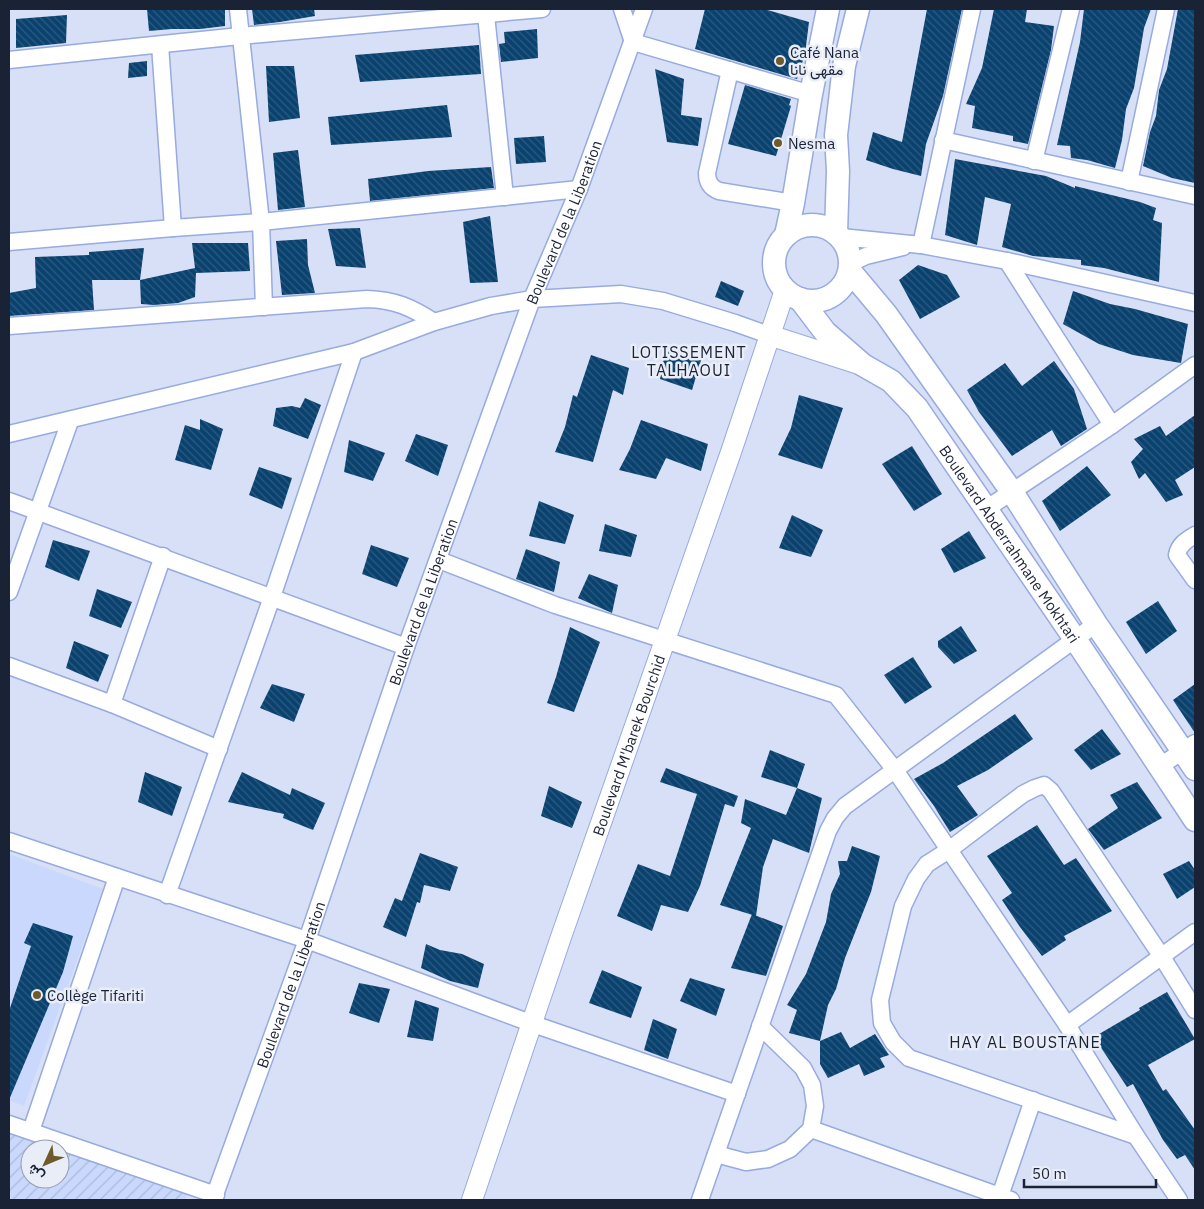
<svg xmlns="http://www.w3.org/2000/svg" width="1204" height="1209" viewBox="0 0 1204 1209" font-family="'IBM Plex Sans',Vazirmatn,sans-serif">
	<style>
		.built { fill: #c9d8fc }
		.industrial { fill: url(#industrial-furrows); fill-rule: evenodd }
		.building { fill: url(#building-back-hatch) }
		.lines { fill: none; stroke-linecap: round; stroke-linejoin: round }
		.minor-casing { stroke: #98abdf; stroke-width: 19 }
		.tertiary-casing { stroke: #98abdf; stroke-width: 22 }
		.secondary-casing { stroke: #98abdf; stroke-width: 25 }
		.minor { stroke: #fff; stroke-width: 16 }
		.tertiary { stroke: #fff; stroke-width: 20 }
		.secondary { stroke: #fff; stroke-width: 22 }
		.poi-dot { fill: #6e5b29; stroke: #e9edf8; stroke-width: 2 }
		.labels { text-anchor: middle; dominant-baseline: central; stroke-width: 5; stroke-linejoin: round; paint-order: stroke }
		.poi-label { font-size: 15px; fill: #1a2236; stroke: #e9edf8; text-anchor: start }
		.street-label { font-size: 15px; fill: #1a2236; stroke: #e9edf8 }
		.neighbourhood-label { font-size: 16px; letter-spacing: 1px; fill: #1a2236; stroke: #e9edf8 }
	</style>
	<defs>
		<pattern id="industrial-furrows" width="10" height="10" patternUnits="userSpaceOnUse" patternTransform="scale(1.25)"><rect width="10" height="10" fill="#c9d8fc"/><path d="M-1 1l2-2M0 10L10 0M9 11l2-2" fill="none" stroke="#acb9d9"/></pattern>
		<pattern id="building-back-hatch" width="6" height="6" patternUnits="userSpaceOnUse" patternTransform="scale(1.25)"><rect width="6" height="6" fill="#0a426f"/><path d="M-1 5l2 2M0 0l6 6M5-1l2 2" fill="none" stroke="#2d5b80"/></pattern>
	</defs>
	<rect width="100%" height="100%" fill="#d7e0f6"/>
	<path class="built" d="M9 854 103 889 24 1106 9 1100Z"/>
	<path class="industrial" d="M9 1125 189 1189 185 1200H9ZM30 1149H60V1179H30Z"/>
	<g class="building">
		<path d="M147 9H225V26L200 29H172L149 31Z"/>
		<path d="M252 9H314L315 16 280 22 254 25Z"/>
		<path d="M705 9H764L809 22 805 54 797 79 695 49Z"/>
		<path d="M927 9H962L943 96 926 144 921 176 893 169 866 160 873 132 902 142Z"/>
		<path d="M994 9H1027L1025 22 1054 26 1051 50 1028 144 1013 141V136L972 128 975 106 966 104 982 68Z"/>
		<path d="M1084 9H1151L1144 28 1134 88 1126 109 1122 140 1115 168 1087 160 1071 158 1070 146 1057 145 1080 42Z"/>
		<path d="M1178 9H1195V183L1172 178 1143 166 1150 132 1156 116 1159 90 1167 69Z"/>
		<path d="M67 15 66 43 16 48V19Z"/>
		<path d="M537 29 538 58 501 62 499 44 505 43 504 32Z"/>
		<path d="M479 45 481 74 360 82 355 55Z"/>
		<path d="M147 61V76L128 78 129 63Z"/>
		<path d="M266 66H294L300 118 269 122Z"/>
		<path d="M655 69 684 79 681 115 702 118 698 146 667 142Z"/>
		<path d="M745 85 791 99 789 105 791 106 776 156 728 144Z"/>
		<path d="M447 105 452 137 331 145 328 117Z"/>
		<path d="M544 136 546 162 516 164 514 138Z"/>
		<path d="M298 150 305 207 278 210 273 153Z"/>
		<path d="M955 159 1046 176 1075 188V186L1140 202 1156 208 1153 220 1162 223 1159 282 1104 268 1081 265V260L1033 256 1002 247 1011 204 985 197 977 245 945 235Z"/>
		<path d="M491 167 494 188 370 201 368 179 428 171Z"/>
		<path d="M490 216 498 282 470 283 463 222Z"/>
		<path d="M360 228 366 268 336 266 328 229Z"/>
		<path d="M307 239 308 265 315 293 282 295 276 241Z"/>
		<path d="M192 243H248L250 271 196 273 195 297 178 303 154 305 141 304 140 280 195 268Z"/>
		<path d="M144 248 140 280H92L94 310 9 316V293L36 288 35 257 89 255V252Z"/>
		<path d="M918 265 947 275 960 297 920 319 899 280Z"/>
		<path d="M721 281 744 291 738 306 715 297Z"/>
		<path d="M1073 291 1110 304 1135 309 1188 324 1181 363 1133 355 1099 344 1063 324Z"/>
		<path d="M666 347 702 357 692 390 660 379Z"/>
		<path d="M591 355 629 368 623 395 613 390 593 462 555 452 565 427 573 395 577 397Z"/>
		<path d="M1054 361 1074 389 1087 429 1061 446 1052 430 1012 456 979 412 967 390 1005 363 1022 386Z"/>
		<path d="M799 395 843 408 822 469 778 455 791 428Z"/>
		<path d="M305 398 321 405 308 439 273 426 276 408 292 406 300 408Z"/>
		<path d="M1195 415V467L1175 480 1183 495 1166 502 1145 473 1139 479 1131 462 1143 449 1134 439 1160 426 1166 436Z"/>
		<path d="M200 419 223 429 211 470 175 460 185 425 200 430Z"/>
		<path d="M641 420 708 444 701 471 666 458 656 479 619 470 630 449Z"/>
		<path d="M416 434 448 445 438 476 405 461Z"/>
		<path d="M349 440 385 453 373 481 344 472Z"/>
		<path d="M912 446 942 494 914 511 882 464Z"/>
		<path d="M1087 466 1111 495 1060 531 1042 501Z"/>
		<path d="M259 467 292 478 282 509 249 495Z"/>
		<path d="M539 501 574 515 565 544 529 536Z"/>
		<path d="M792 515 823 530 811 557 779 548Z"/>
		<path d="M605 524 637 535 631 557 599 551Z"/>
		<path d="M969 531 986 558 954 573 941 549Z"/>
		<path d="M53 540 90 551 79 581 45 567Z"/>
		<path d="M371 545 409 558 397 587 362 574Z"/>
		<path d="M526 549 560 562 554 592 516 579Z"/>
		<path d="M589 574 618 585 612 613 578 598Z"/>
		<path d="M97 589 132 602 121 628 89 616Z"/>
		<path d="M1158 601 1177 631 1146 654 1126 622Z"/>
		<path d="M961 626 977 651 954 664 938 647V641Z"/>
		<path d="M570 627 600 642 574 712 547 703 556 677Z"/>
		<path d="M74 641 109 655 98 682 66 668Z"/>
		<path d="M913 657 932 687 905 704 884 675Z"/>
		<path d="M272 684 305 694 294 722 260 708Z"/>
		<path d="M1195 684V733L1173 700Z"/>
		<path d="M1015 714 1033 739 988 770 957 786 978 815 950 832 934 806 914 779 943 763Z"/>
		<path d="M1102 729 1121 754 1091 770 1074 750Z"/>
		<path d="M770 750 805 764 797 788 761 777Z"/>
		<path d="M666 768 738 796 734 807 725 804 700 886 688 912 661 905 652 931 617 916 638 864 670 876 697 794 660 782Z"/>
		<path d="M145 772 182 787 172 816 138 802Z"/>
		<path d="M242 772 290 795 292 788 325 803 313 830 283 818 284 814 228 802Z"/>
		<path d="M1137 782 1162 818 1104 850 1088 829 1118 808 1110 795Z"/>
		<path d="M549 786 582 802 572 828 541 816Z"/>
		<path d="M797 788 822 798 809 853 773 839 763 867 756 916 720 905 751 828 741 823 745 799 786 815Z"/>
		<path d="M1037 825 1064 865 1076 858 1112 911 1064 936 1066 940 1042 956 1020 927 1002 900 1012 893 987 856Z"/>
		<path d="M852 846 880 856 871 892 845 958 836 989 828 1005 820 1041 789 1033 797 1010 787 1005 806 974 826 922 831 894 840 874 838 861H847Z"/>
		<path d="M420 853 458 867 450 891 424 885 420 903 417 902 406 937 383 927 395 898 402 901Z"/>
		<path d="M1189 861 1195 870V887L1177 899 1163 874Z"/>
		<path d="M752 914 783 926 766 976 731 968Z"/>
		<path d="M33 923 73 936 63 972 9 1100V1011L31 946 24 943Z"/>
		<path d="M426 944 440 950 462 954 484 964 478 988 450 981 421 968Z"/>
		<path d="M602 970 642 987 631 1018 589 1003Z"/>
		<path d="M690 978 725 989 716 1016 680 1001Z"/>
		<path d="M359 983 390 989 379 1023 349 1013Z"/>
		<path d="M1167 992 1195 1039 1148 1065 1163 1091 1166 1089 1195 1130V1170L1185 1155 1177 1159 1163 1140 1133 1084 1127 1087 1094 1037 1140 1010 1139 1008Z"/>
		<path d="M415 1000 439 1008 433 1041 407 1037Z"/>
		<path d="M653 1019 677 1029 668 1059 644 1050Z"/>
		<path d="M841 1032 850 1048 875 1034 889 1055 880 1058 885 1067 864 1076 859 1064 828 1078 820 1064V1041Z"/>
	</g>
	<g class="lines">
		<defs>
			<g id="minor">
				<path d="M238 9 261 222 264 307"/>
				<path d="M622 9 633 42 811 94"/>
				<path d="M486 15 505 197"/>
				<path d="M160 45 173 228"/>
				<path d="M9 60 240 36 542 9"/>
				<path d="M730 70 707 173C707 182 711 188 719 191L793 203"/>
				<path d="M943 140 1195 196"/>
				<path d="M1034 161 1071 9"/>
				<path d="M1129 182 1166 9"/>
				<path d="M841 237 921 245 1007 261 1195 303"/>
				<path d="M9 242 173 228 261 222 579 189"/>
				<path d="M921 245 972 9"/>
				<path d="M1007 261 1112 425"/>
				<path d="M851 263 866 256 903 247"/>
				<path d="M9 326 367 299C395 300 411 307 434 322"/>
				<path d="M9 434 354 352 434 322 491 306 532 299 621 294 663 301 735 323 769 335"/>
				<path d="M9 501 406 647"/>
				<path d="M986 509 1112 425 1195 365"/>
				<path d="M1195 535C1187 540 1179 544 1177 555L1195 580"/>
				<path d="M439 560 555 605 836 695 895 770 939 835 1067 1025 1136 1136 1179 1200"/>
				<path d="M9 592 70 421"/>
				<path d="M9 666 112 704 219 749"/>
				<path d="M112 704 163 556"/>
				<path d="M1160 766 1195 743"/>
				<path d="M9 841 307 940 533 1024 737 1094"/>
				<path d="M167 895 272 597 354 352"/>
				<path d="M1067 1025 1195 932"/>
				<path d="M9 1124 216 1195"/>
				<path d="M811 1129 1011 1200"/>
				<path d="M31 1131 117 877"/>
				<path d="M1136 1136 909 1058 893 1042 882 1023 880 1000 903 906 916 879 927 864 949 850 1023 794 1035 788 1044 785 1051 791 1162 957 1195 1010"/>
				<path d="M716 1154 746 1162 768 1159 790 1149 811 1129 815 1106 812 1085 803 1068 760 1026"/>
				<path d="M1000 1196 1033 1100"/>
				<path id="s1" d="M213 1200 307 940 406 647 532 299 579 189 644 9"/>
				<path d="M700 1200 828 831 835 818 845 806 1096 624"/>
			</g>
			<g id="tertiary">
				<path d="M769 335 862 365"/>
				<path id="s2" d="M472 1200 561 937 731 452 785 290"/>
			</g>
			<g id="secondary">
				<circle cx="812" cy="263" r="38"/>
				<path d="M836 233 838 171 836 135 844 66 858 9"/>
				<path d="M786 235 793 203 811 94 828 9"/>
				<path d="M850 271 886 314 1012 492 1096 624 1195 769"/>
				<path id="s3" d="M800 299 825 332 863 365 891 381 917 408 1075 639 1195 820"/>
			</g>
		</defs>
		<use href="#minor" class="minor-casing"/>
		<use href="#tertiary" class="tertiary-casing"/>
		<use href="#secondary" class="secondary-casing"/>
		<use href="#minor" class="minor"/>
		<use href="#tertiary" class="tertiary"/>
		<use href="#secondary" class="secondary"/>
	</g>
	<g class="poi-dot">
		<circle cx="780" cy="61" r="5"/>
		<circle cx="778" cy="143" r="5"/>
		<circle cx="37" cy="995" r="5"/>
	</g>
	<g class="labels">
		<g class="poi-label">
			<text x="790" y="52">Café Nana<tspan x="790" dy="17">مقهى نانا</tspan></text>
			<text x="788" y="143">Nesma</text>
			<text x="47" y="995">Collège Tifariti</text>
		</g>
		<g class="street-label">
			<text stroke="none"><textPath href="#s1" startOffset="1039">Boulevard de la Liberation</textPath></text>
			<text stroke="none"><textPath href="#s3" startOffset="326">Boulevard Abderrahmane Mokhtari</textPath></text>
			<text stroke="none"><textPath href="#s1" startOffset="634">Boulevard de la Liberation</textPath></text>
			<text stroke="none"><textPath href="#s2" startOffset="481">Boulevard M'barek Bourchid</textPath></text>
			<text stroke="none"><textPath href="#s1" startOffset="229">Boulevard de la Liberation</textPath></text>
		</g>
		<g class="neighbourhood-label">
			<text x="689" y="352">LOTISSEMENT<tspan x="689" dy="18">TALHAOUI</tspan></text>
			<text x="1025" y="1042">HAY AL BOUSTANE</text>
		</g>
	</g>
	<rect width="1204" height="1209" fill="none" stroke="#1a2236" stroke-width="20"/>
	<g transform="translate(45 1164) rotate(226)"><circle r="24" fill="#e9edf8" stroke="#969caa"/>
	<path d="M0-4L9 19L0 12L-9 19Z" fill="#6e5b29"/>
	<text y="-8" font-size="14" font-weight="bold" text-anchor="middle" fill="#1a2236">ش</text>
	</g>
	<path d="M1024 1179v8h132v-8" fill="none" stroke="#1a2236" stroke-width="2.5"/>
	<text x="1032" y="1179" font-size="15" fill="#1a2236" stroke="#e9edf8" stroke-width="4" paint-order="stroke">50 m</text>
</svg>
